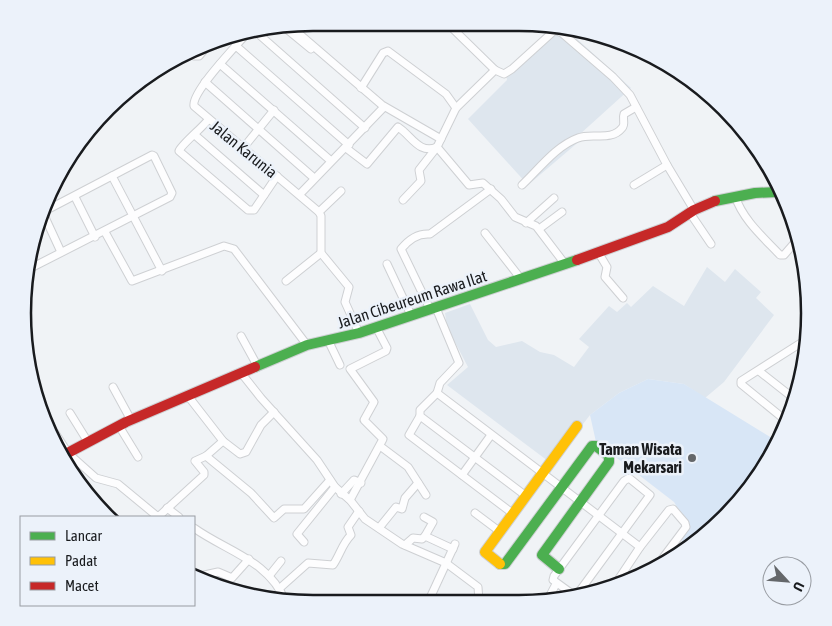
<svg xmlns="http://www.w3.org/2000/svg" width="832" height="626" viewBox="0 0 832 626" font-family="'Asap Condensed',sans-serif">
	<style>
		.built { fill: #dee6ee }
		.green { fill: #d8e6f6 }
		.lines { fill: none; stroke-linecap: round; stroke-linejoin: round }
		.street-casing { stroke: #ced0d3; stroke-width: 9 }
		.fast-casing { stroke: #ced0d3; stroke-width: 12 }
		.slow-casing { stroke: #ced0d3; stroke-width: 12 }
		.jam-casing { stroke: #ced0d3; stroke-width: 12 }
		.street { stroke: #fdfdfe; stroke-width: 7 }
		.fast { stroke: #4caf50; stroke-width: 10 }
		.slow { stroke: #ffc107; stroke-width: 10 }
		.jam { stroke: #c62828; stroke-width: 10 }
		.poi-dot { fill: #64676a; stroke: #ecf2fa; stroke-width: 2 }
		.labels { text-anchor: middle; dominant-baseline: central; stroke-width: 5; stroke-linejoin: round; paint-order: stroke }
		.street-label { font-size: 16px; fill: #191b1e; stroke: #ecf2fa }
		.poi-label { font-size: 16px; font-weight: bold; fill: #191b1e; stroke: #ecf2fa; text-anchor: end }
		.rim { fill: none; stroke: #191b1e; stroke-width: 2.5 }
	</style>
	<rect width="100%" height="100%" fill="#f0f3f6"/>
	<g class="built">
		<path d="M556 26 565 28 631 88 579 135 582 139 528 185 468 119 507 80 506 72Z"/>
		<path d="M707 267 725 282 735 269 761 292 756 298 774 315 724 382 705 398 684 384 648 379 619 393 590 415 552 464 447 385 468 367 447 327 445 313 470 304 488 340 496 347 522 341 540 352 554 355 574 367 589 347 579 339 609 306 617 312 627 303 631 307 653 286 684 306Z"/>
	</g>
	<path class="green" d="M648 379 684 384 775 440 761 474 676 557 688 525 674 502 596 442 590 415 619 393Z"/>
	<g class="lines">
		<defs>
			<g id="street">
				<path d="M447 23 495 70 504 74 512 69 555 30 562 33 613 77 630 95 667 165 694 210"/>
				<path d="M283 26 311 49"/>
				<path d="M290 26 382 105 441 139"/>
				<path d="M254 30 365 128"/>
				<path d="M249 31C238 44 191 92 194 106L319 212 321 216V253L349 287 345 302 359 333"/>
				<path d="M236 46 349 145"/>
				<path d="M189 53 194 56H199L209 44"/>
				<path d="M220 64 331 161"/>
				<path d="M205 82 314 178"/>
				<path d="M361 88 383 53 388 51 446 94 456 108"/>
				<path d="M208 120C202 128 181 145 179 151L248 210H254L277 176"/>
				<path d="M196 136 264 195"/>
				<path d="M244 147 274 110"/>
				<path d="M346 148 367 164 398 127C411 135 419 155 437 147L469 185 483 183 501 199 515 217 536 226 565 264"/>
				<path d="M112 176 162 271"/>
				<path d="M522 185C539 169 556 146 578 138 592 132 611 142 622 128 626 124 622 119 624 114L636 107"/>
				<path d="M634 185 667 165"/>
				<path d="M300 194 384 107"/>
				<path d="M735 196C743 220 763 237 780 255H784L797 240"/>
				<path d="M75 197 95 237"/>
				<path d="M403 200 421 181 419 170 437 147 456 108 495 70"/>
				<path d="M319 212 341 191"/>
				<path d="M43 213 61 252"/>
				<path d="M690 213 711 244"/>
				<path d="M526 223 554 198"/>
				<path d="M539 229 562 212"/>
				<path d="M105 232 132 281 224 246 234 249 307 345"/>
				<path d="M485 233 521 279"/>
				<path d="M598 252 607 267 605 277 623 298"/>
				<path d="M28 260 32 267"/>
				<path d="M387 264 411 315"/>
				<path d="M27 270 170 197 172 193 154 156 152 155 43 212"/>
				<path d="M286 281 321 253"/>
				<path d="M436 308 459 363 440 383 437 393 640 547"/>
				<path d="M430 309 401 249C409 239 418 233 430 234L491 189"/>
				<path d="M241 336 258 367"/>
				<path d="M328 340 340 365"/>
				<path d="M759 371 792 397"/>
				<path d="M242 374 261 398 317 460 335 487 350 500 365 519 402 544 446 563 478 587 479 601"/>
				<path d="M113 387 131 420"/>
				<path d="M437 393 420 410V416L526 496"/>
				<path d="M188 396 223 441 240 454 246 452 261 425 274 412"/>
				<path d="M40 410 68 453 96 478 118 484 158 517 204 475V472L195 461 206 456 223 441"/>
				<path d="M70 413 88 442"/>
				<path d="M420 416 409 435 512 513"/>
				<path d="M784 419 741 384V381L804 341"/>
				<path d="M119 426 138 457"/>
				<path d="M380 446 408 467 426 495"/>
				<path d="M206 456 251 493 274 518 284 509H304L330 480"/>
				<path d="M462 475 491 435"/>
				<path d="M341 494 354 480 361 483"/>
				<path d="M350 500 383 439 364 420 374 402 350 369 386 351 387 348 376 327"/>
				<path d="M167 508 179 517"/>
				<path d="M475 513 499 531"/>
				<path d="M424 517 433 522 425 536"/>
				<path d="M194 528C226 551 270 561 285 601"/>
				<path d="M379 528 396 507 402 509 405 498 418 483"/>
				<path d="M304 542 297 534 335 487"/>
				<path d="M405 545 413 538 422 539 425 536 453 549"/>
				<path d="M200 576 218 572 232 578 249 559"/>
				<path d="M269 576 281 561"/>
				<path d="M614 586 640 547 669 510 673 509 685 523 686 527 656 567"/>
				<path d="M280 588 308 563 333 565C340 555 342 544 351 535L348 527 359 511"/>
				<path d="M575 596 553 580 554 576 624 481 629 478 650 495 576 596"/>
				<path d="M430 598 455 544"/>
				<path d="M547 601 556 584"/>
			</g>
			<g id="fast">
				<path d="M715 201 755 193 777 192"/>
				<path d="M255 367 307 345 359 333 577 260"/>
				<path d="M500 564H505L592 446H596L609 456V462L542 555 559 569"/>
			</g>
			<path id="slow" d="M500 564 485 552 577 426"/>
			<g id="jam">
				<path d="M577 260 668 227 694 210 715 201"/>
				<path d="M62 456 126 422 255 367"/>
			</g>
		</defs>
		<use href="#street" class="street-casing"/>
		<use href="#fast" class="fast-casing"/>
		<use href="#slow" class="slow-casing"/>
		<use href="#jam" class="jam-casing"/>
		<use href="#street" class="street"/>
		<use href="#fast" class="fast"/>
		<use href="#slow" class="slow"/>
		<use href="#jam" class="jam"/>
	</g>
	<circle class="poi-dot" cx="692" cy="458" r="5"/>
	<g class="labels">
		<g class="street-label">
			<text transform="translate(244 149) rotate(39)">Jalan Karunia</text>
			<text transform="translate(412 299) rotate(-18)">Jalan Cibeureum Rawa Ilat</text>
		</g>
		<g class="poi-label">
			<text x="682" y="449">Taman Wisata<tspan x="682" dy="18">Mekarsari</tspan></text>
		</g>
	</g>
	<path d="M0 0H832V626H0ZM313 31H519A282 282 0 0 1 801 313V313A282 282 0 0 1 519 595H313A282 282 0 0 1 31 313V313A282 282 0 0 1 313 31Z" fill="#ecf2fa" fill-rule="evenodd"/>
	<path class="rim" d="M313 31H519A282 282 0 0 1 801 313V313A282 282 0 0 1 519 595H313A282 282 0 0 1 31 313V313A282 282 0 0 1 313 31Z"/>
	<rect x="20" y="516" width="175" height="90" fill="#ecf2fa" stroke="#989ca2"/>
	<rect x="30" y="532" width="25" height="8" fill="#4caf50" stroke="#989ca2"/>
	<text x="65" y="541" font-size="15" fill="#191b1e">Lancar</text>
	<rect x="30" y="557" width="25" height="8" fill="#ffc107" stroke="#989ca2"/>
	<text x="65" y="566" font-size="15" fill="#191b1e">Padat</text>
	<rect x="30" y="582" width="25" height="8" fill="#c62828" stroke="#989ca2"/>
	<text x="65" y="591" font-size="15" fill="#191b1e">Macet</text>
	<g transform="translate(787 581) rotate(116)"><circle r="24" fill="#ecf2fa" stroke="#989ca2"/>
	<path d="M0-4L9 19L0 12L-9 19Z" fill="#64676a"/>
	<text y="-8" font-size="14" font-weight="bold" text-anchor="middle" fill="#191b1e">U</text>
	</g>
</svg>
